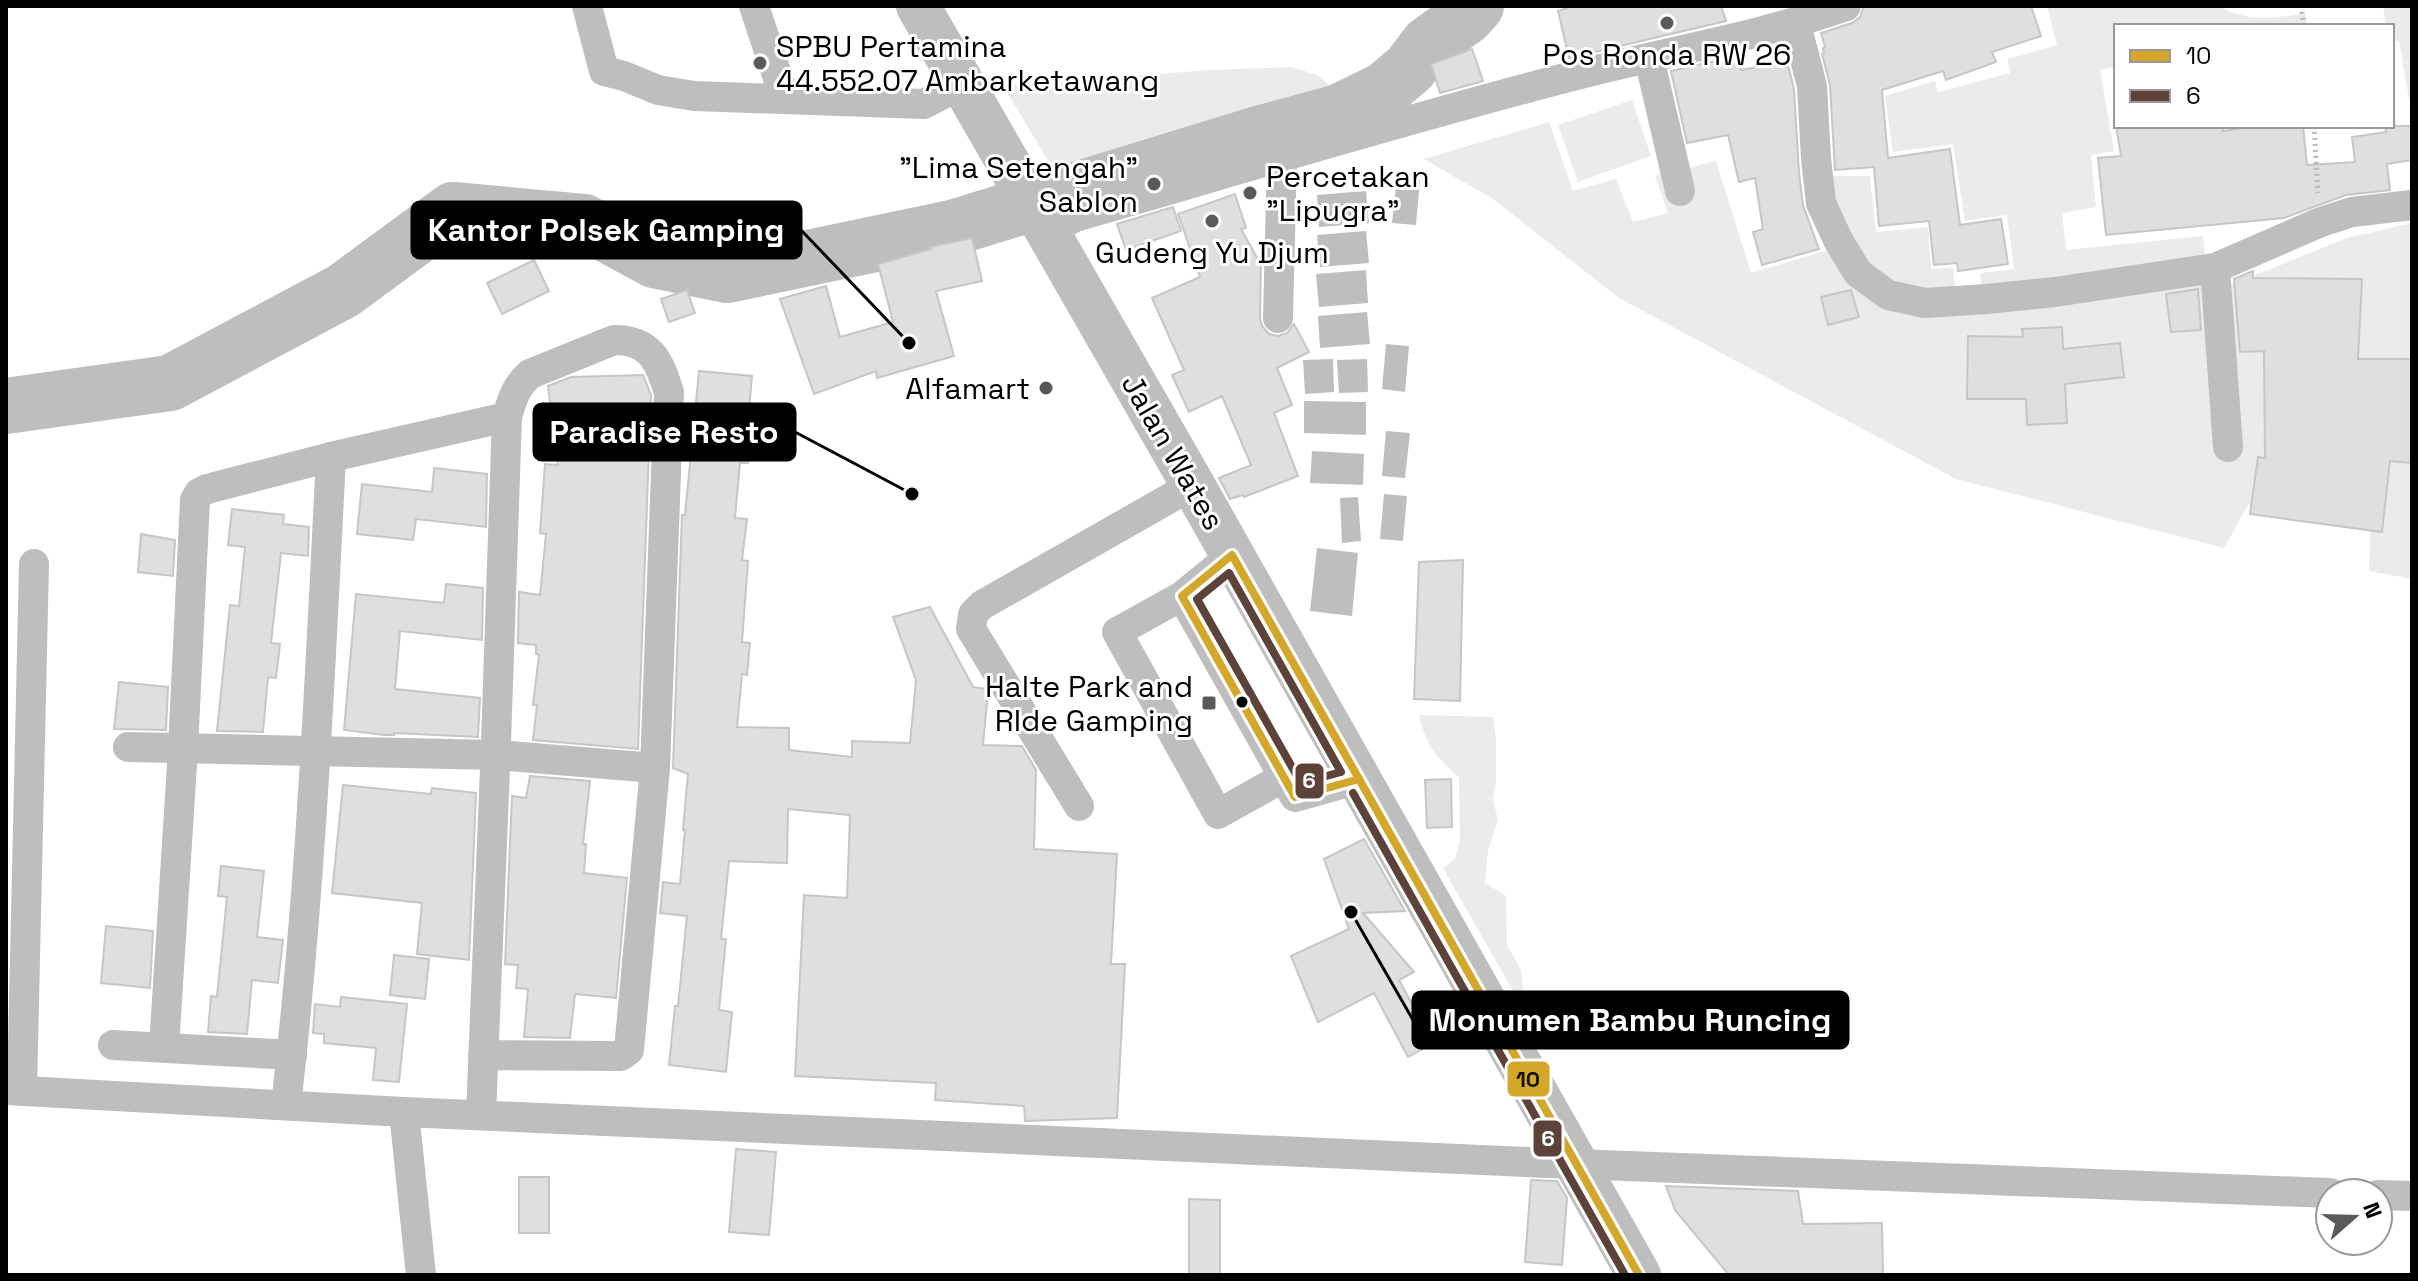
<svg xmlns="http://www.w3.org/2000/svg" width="2418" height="1281" viewBox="0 0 2418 1281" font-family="'Space Grotesk',sans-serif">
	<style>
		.green { fill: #ebebeb }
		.water { fill: #bebebe }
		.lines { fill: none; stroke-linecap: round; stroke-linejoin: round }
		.river { stroke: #bebebe; stroke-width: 56 }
		.building { fill: #dfdfdf; stroke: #c6c6c6; stroke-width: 2 }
		.path { stroke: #b9b9b9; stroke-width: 5; stroke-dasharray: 2 4; stroke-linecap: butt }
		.minor { stroke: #bebebe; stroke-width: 30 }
		.highway { stroke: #bebebe; stroke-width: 44 }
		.bus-1-casing { stroke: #fff; stroke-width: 14 }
		.bus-2-casing { stroke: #fff; stroke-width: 14 }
		.bus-1 { stroke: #d3a729; stroke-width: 8 }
		.bus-2 { stroke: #5c4238; stroke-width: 8 }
		.poi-dot { fill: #595959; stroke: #fff; stroke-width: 3 }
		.bus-dot { fill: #000; stroke: #fff; stroke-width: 3 }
		.labels { text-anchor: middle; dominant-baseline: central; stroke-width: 6; stroke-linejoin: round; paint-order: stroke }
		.poi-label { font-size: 30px; fill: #000; stroke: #fff; text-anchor: end }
		.street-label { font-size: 30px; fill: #000; stroke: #fff }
		.leader { fill: none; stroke: #000; stroke-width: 3 }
		.callout-dot { fill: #000; stroke: #fff; stroke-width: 3 }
		.callout { fill: #000; stroke: #000; stroke-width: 3 }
		.callout-label { font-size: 32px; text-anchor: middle; font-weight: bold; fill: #fff }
		.line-badge { stroke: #fff; stroke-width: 3 }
		.badge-label { font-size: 22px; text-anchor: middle; font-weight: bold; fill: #fff }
		.pale-badge-label { font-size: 22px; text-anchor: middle; font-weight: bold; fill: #111 }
	</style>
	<rect width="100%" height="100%" fill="#fff"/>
	<g class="green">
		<path d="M2047 6H2220C2244 23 2277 17 2305 14L2308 26H2116V66L2100 70 2114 151 2091 155 2096 207 2062 213 2066 250 2203 236 2209 294 2347 238 2412 223V579L2369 571 2371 513 2248 505 2224 548 1956 479 1619 298 1493 199 1424 159 1549 122 1573 191 1616 179 1633 222 1668 213 1655 176 1716 161 1751 273 1828 250 1812 203 1799 136 1806 130 1828 176H1870L1876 232 1928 227 1931 269 1953 268 1955 287 1981 286 1980 273 2014 269 2007 215 1965 221 1953 144 1893 152 1885 96 1935 81 1938 92 2010 73 2008 59 2057 45Z"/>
		<path d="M2383 6H2412V99H2409L2399 41H2392V26H2386Z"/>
		<path d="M1292 67 1317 75 1343 97 1061 182 1003 86 1210 70Z"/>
		<path d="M1632 100 1651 156 1578 182 1558 125Z"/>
		<path d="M1419 715 1493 717 1496 738V780L1493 800 1498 820 1488 850 1485 883 1506 896 1507 945 1521 970 1525 1012 1443 868 1455 859 1460 840 1459 777C1437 759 1425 744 1419 715Z"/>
	</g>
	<g class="water">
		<path d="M1397 178 1420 180 1416 225 1392 223Z"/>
		<path d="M1366 191 1369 223 1319 227 1317 195Z"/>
		<path d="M1366 231 1369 263 1320 267 1317 235Z"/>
		<path d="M1366 270 1368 303 1319 307 1316 274Z"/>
		<path d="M1367 312 1370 344 1320 348 1318 316Z"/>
		<path d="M1386 344 1409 346 1405 392 1382 389Z"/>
		<path d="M1333 359 1334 392 1305 394 1303 360Z"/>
		<path d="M1367 359 1368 392 1339 393 1337 360Z"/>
		<path d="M1304 401 1366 402V435L1304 433Z"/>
		<path d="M1386 431 1410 433 1405 478 1382 476Z"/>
		<path d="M1312 451 1364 454 1363 485 1310 483Z"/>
		<path d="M1384 494 1407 496 1403 541 1380 539Z"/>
		<path d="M1358 497 1361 541 1342 543 1340 498Z"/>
		<path d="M1317 548 1358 553 1352 616 1310 611Z"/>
	</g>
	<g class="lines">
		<path class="river" d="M6 406 170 383 343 291 453 210 584 222 654 260 727 275 952 228 1258 134 1339 112 1384 90 1410 68 1428 44 1466 17 1476 6"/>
	</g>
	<g class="building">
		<path d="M1573 6H1721L1726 21 1569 58 1558 11Z"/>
		<path d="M1864 6H2031L2041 36 1992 52 1996 62 1946 80 1943 71 1882 90 1888 158 1950 149 1960 225 2001 219 2008 264 1958 271 1957 263 1934 265 1929 221 1879 226 1874 167 1835 170 1830 85 1822 54 1824 53 1823 48 1825 47 1821 33 1852 23 1860 17Z"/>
		<path d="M1472 49 1483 81 1440 93 1431 64Z"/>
		<path d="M1737 56 1741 70 1787 61 1794 89 1799 173 1803 205 1819 249 1762 265 1753 232 1763 229 1755 178 1739 182 1728 135 1687 143 1671 71Z"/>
		<path d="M2116 126H2223V131L2258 126H2303L2307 165 2355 162 2352 137 2386 132 2385 126H2412V160L2387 164 2390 190 2346 195 2284 218 2106 235 2098 158 2121 156Z"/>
		<path d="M1235 194 1246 228 1241 229 1261 265 1260 318 1262 326 1269 334 1278 336 1287 333 1294 324 1309 352 1277 368 1292 405 1274 413 1298 476 1244 497 1243 495 1230 499 1219 478 1251 465 1222 396 1189 412 1172 375 1184 370 1152 298 1200 277 1178 214Z"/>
		<path d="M1173 207 1181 231 1126 250 1117 224Z"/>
		<path d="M972 238 982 281 936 291 954 356 877 378 876 371 814 394 780 299 826 286 840 337 893 322 878 264 931 249 930 247Z"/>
		<path d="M534 260 549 291 502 314 487 283Z"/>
		<path d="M2253 271V278L2362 279 2358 359H2412V463L2390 461 2382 532 2250 514 2258 457 2265 458 2264 351 2240 352 2234 279Z"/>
		<path d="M2198 289 2201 330 2171 332 2166 294Z"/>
		<path d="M687 290 695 313 669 322 661 299Z"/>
		<path d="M1851 290 1859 317 1828 325 1821 297Z"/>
		<path d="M2062 327 2063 349 2120 343 2124 377 2065 384 2067 423 2027 425 2026 399H1967L1968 336 2023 337 2022 329Z"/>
		<path d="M699 371 752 376 748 422H752L748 463H740L735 518 747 519 742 560 748 561 742 642 750 643 747 675 742 674 737 727 789 728V750L852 757V741L910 743 916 680 893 617 930 607 973 687 986 689 988 692 983 745 1022 746 1036 770 1034 849 1117 854 1111 964H1125L1117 1118 1025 1121 1024 1106 935 1100 936 1083 795 1076 804 895 847 898 850 815 788 809 787 863 729 861 721 939H726L719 1010 732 1012 726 1072 669 1065 675 1006H678L687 916 660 913 663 882 680 884 685 830H683L688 774 673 768 682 515H685Z"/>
		<path d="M643 375 651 395 638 749 533 740 537 705H533L539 655 536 654V645L518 643 519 592 540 595 546 534 540 533 545 464 558 465 548 386 571 377Z"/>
		<path d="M434 468 487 474 486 527 416 519 413 540 357 534 362 484 432 492Z"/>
		<path d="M232 509 284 515 283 524 309 527 308 556 281 553 271 643 280 644 276 678 268 677 263 732 217 731 230 605 239 606 245 547 228 545Z"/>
		<path d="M141 534 175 540 173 576 138 572Z"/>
		<path d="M1463 560 1460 701 1414 699 1419 562Z"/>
		<path d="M446 584 483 588 482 640 400 631 395 689 480 698 478 737 394 733V735H384L344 730 356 594 444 603Z"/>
		<path d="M119 682 168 687 166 730 114 729Z"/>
		<path d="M530 776 590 781 583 844H586L584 873 627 878 616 998 575 994 570 1038 524 1037 528 989 516 988 518 965 505 964 512 796 526 798Z"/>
		<path d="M1451 779 1452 827 1427 828 1425 780Z"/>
		<path d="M343 785 431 794 432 788 476 793 469 960 417 954 422 903 332 893Z"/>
		<path d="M1364 839 1405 911 1363 913 1414 972 1399 980 1433 1043 1408 1057 1374 993 1318 1022 1291 956 1349 929 1324 859Z"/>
		<path d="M221 866 264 871 257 937 283 940 278 983 252 980 247 1034 208 1032 211 996 217 997 227 897 218 896Z"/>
		<path d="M106 926 153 931 150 988 101 983Z"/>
		<path d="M394 955 429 959 425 999 390 995Z"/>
		<path d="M341 997 407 1004 399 1082 373 1080 376 1048 324 1043V1034L313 1033 315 1004 340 1007Z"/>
		<path d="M736 1149 776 1152 769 1235 729 1232Z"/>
		<rect x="519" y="1177" width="30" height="56"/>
		<path d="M1531 1180 1557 1181 1567 1198 1562 1265 1525 1262Z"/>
		<path d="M1666 1186 1798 1191 1803 1224 1882 1223 1883 1275H1729L1675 1210Z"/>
		<path d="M1189 1199 1220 1200V1275H1189Z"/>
	</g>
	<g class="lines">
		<g class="path">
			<path d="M2301 6 2304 26"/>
			<path d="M2314 126 2318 193"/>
		</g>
		<g class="minor">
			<path d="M587 6 604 71 624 76 658 90 694 96 924 104 962 84"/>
			<path d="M754 6 785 99"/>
			<path d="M1796 24 1812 86 1816 158 1821 203 1838 240 1858 273 1888 295 1925 303 1987 299 2055 292 2215 268 2321 222 2352 212 2412 205"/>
			<path d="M1649 58 1680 191"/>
			<path d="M1047 232 1075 217C1238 170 1400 121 1565 78 1658 53 1755 38 1846 6"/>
			<path d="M2215 268 2228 447"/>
			<path d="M1278 318 1282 157"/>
			<path d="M1232 555 1182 596 1117 632 1218 814 1284 777"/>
			<path d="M1182 596 1295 797 1359 779"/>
			<path d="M128 747 497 755 655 768"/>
			<path d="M1079 806 971 629 973 614 982 605 1193 485"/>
			<path d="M113 1045 292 1055"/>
			<path d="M164 1047 183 749 195 500 199 493 207 489 331 457 507 417"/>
			<path d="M6 1090 404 1112 1549 1163 2330 1193"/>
			<path d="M22 1090 34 564"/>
			<path d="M286 1105C311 890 320 673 331 457"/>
			<path d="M404 1112 421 1275"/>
			<path d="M481 1115C491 882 500 650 507 417 512 399 516 386 530 374L614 340C651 340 659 361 669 392L655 768 629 1050 621 1056 483 1055"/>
			<path d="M2378 1195 2412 1196"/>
		</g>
		<path class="highway" d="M918 6 1193 485 1639 1275"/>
		<defs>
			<g id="bus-1">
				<path d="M1232 555 1359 779 1295 797 1182 596Z"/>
				<path d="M1359 779 1639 1275"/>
			</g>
			<g id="bus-2">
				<path d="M1229 573 1341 772 1301 783 1197 599Z"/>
				<path d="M1353 793 1625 1275"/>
			</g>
		</defs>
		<use href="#bus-1" class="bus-1-casing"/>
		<use href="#bus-2" class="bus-2-casing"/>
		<use href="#bus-1" class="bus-1"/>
		<use href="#bus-2" class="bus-2"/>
	</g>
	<g class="poi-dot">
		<circle cx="1667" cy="23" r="8"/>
		<circle cx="760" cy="63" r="8"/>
		<circle cx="1154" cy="184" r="8"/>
		<circle cx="1250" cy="193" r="8"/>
		<circle cx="1212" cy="221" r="8"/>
		<circle cx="1046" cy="388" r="8"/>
		<rect x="1201" y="695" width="16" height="16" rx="4"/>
	</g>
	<circle class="bus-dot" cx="1242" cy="702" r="7"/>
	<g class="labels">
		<g class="poi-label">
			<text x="776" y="46" text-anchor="start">SPBU Pertamina<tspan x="776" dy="34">44.552.07 Ambarketawang</tspan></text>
			<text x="1667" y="54" text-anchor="middle">Pos Ronda RW 26</text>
			<text x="1138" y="167">"Lima Setengah"<tspan x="1138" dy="34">Sablon</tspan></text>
			<text x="1266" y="176" text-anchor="start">Percetakan<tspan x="1266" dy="34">"Lipugra"</tspan></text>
			<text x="1212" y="252" text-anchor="middle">Gudeng Yu Djum</text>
			<text x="1030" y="388">Alfamart</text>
			<text x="1193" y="686">Halte Park and<tspan x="1193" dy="34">RIde Gamping</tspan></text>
		</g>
		<g class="street-label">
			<text transform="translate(1173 452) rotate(60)">Jalan Wates</text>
		</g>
	</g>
	<path class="leader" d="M909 343L801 230M912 494L795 432M1351 912L1413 1020"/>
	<g class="callout-dot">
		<circle cx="909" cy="343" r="8"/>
		<circle cx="912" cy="494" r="8"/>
		<circle cx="1351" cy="912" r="8"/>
	</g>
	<g class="callout">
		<rect x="412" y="202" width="389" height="56" rx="8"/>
		<rect x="534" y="404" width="261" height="56" rx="8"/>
		<rect x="1413" y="992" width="435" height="56" rx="8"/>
	</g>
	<g class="callout-label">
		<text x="606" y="241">Kantor Polsek Gamping</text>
		<text x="664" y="443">Paradise Resto</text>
		<text x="1630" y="1031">Monumen Bambu Runcing</text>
	</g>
	<g class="line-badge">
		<rect x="1294" y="762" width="31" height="38" rx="8" fill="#5c4238"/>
		<rect x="1506" y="1060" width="45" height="38" rx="8" fill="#d3a729"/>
		<rect x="1532" y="1119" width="31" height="39" rx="8" fill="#5c4238"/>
	</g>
	<g class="badge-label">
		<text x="1309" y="788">6</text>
		<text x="1548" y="1146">6</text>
	</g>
	<g class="pale-badge-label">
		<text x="1528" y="1087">10</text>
	</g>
	<rect width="2418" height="1281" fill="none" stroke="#000000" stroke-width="16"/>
	<rect x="2114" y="24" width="280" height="104" fill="#ffffff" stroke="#999999" stroke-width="2"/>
	<rect x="2130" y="50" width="40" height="12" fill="#d3a729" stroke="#999999" stroke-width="2"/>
	<text x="2186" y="64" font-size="24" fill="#000000">10</text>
	<rect x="2130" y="90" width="40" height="12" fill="#5c4238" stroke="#999999" stroke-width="2"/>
	<text x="2186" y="104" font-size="24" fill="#000000">6</text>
	<g transform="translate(2354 1217) rotate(70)"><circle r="38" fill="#ffffff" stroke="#999999" stroke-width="2"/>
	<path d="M0-6L14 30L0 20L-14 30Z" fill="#595959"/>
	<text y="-12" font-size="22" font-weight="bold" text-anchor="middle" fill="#000000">N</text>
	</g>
</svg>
